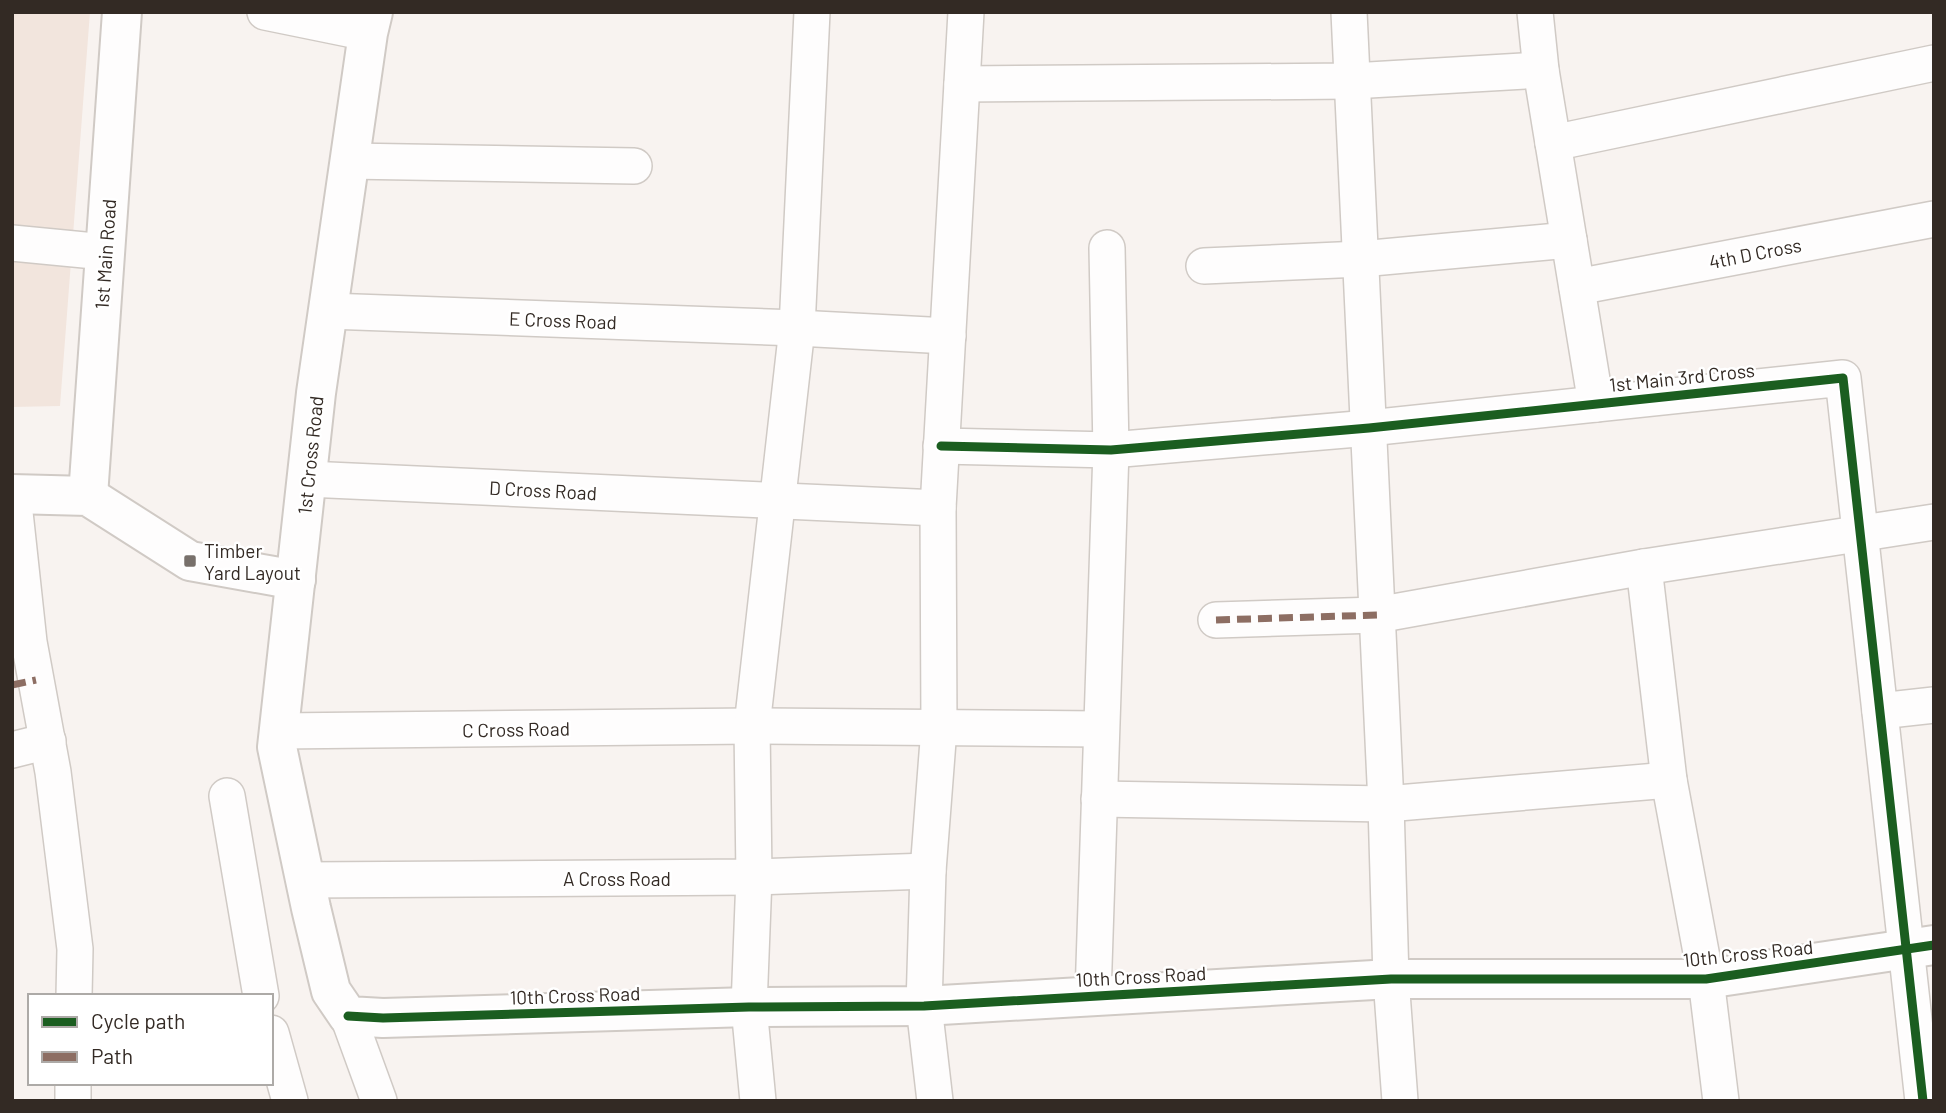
<svg xmlns="http://www.w3.org/2000/svg" width="1946" height="1113" viewBox="0 0 1946 1113" font-family="Barlow,sans-serif">
	<style>
		.built { fill: #f2e5dd }
		.lines { fill: none; stroke-linecap: round; stroke-linejoin: round }
		.street-casing { stroke: #d0cac5; stroke-width: 38 }
		.secondary-casing { stroke: #d0cac5; stroke-width: 42 }
		.street { stroke: #fefdfd; stroke-width: 35 }
		.secondary { stroke: #fefdfd; stroke-width: 38 }
		.quiet { stroke: #8d6e63; stroke-width: 7; stroke-dasharray: 14 7; stroke-linecap: butt }
		.cycleway-casing { stroke: #fff; stroke-width: 13 }
		.cycleway { stroke: #1b5e20; stroke-width: 9 }
		.poi-dot { fill: #78706b; stroke: #fff; stroke-width: 2.5 }
		.labels { text-anchor: middle; dominant-baseline: central; stroke-width: 5; stroke-linejoin: round; paint-order: stroke }
		.street-label { font-size: 19px; fill: #332a24; stroke: #fff }
		.poi-label { font-size: 19px; fill: #332a24; stroke: #fff; text-anchor: start }
	</style>
	<rect width="100%" height="100%" fill="#f8f3f0"/>
	<path class="built" d="M12 12H90L60 406 12 407Z"/>
	<g class="lines">
		<defs>
			<g id="street">
				<path d="M265 12 368 33"/>
				<path d="M1349 12 1386 804 1391 979 1400 1101"/>
				<path d="M1535 12 1541 70 1596 404"/>
				<path d="M962 84 1352 81 1541 70"/>
				<path d="M1553 143 1934 63"/>
				<path d="M349 161 634 166"/>
				<path d="M12 243 105 252"/>
				<path d="M1204 266 1361 259 1569 240"/>
				<path d="M1577 287 1934 219"/>
				<path d="M328 311 797 328 948 336"/>
				<path d="M941 446 1111 450 1369 428 1843 378 1923 1101"/>
				<path d="M307 479 938 508 966 12"/>
				<path d="M13 494 29 642 53 772 75 949 74 996"/>
				<path d="M1644 567 1669 780 1706 979 1721 1101"/>
				<path d="M1216 620 1377 615 1644 567 1934 522"/>
				<path d="M1880 711 1934 705"/>
				<path d="M279 731 752 726 1101 729"/>
				<path d="M12 750 48 741"/>
				<path d="M227 796 261 996"/>
				<path d="M1099 799 1386 804 1669 780"/>
				<path d="M305 880 754 877 928 871"/>
				<path d="M1093 996 1111 450 1107 248"/>
				<path d="M348 1016 379 1101"/>
				<path d="M271 1033 290 1101"/>
				<path d="M73 1101V1083"/>
				<path d="M758 1101 749 1007 754 877 752 726 797 328 812 12"/>
				<path d="M935 1101 924 1006 928 871 939 728 938 508"/>
			</g>
			<g id="secondary">
				<path d="M373 12 368 33 316 393 277 747 311 908 331 991 348 1016 383 1018 749 1007 924 1006 1391 979H1706L1934 945"/>
				<path d="M12 494 88 496 190 561 296 580"/>
				<path d="M88 496 122 12"/>
			</g>
		</defs>
		<use href="#street" class="street-casing"/>
		<use href="#secondary" class="secondary-casing"/>
		<use href="#street" class="street"/>
		<use href="#secondary" class="secondary"/>
		<g class="quiet">
			<path d="M1216 620 1377 615"/>
			<path d="M12 685 36 680"/>
		</g>
		<defs>
			<g id="cycleway">
				<path d="M941 446 1111 450 1369 428 1843 378 1923 1101"/>
				<path d="M348 1016 383 1018 749 1007 924 1006 1391 979H1706L1934 945"/>
			</g>
		</defs>
		<use href="#cycleway" class="cycleway-casing"/>
		<use href="#cycleway" class="cycleway"/>
	</g>
	<rect class="poi-dot" x="183" y="554" width="14" height="14" rx="3.5"/>
	<g class="labels">
		<g class="street-label">
			<text transform="translate(1755 253) rotate(-11)">4th D Cross</text>
			<text transform="translate(105 254) rotate(-86)">1st Main Road</text>
			<text transform="translate(563 320) rotate(2)">E Cross Road</text>
			<text transform="translate(1682 377) rotate(-6)">1st Main 3rd Cross</text>
			<text transform="translate(310 455) rotate(-84)">1st Cross Road</text>
			<text transform="translate(543 490) rotate(3)">D Cross Road</text>
			<text transform="translate(516 729) rotate(-1)">C Cross Road</text>
			<text x="617" y="878">A Cross Road</text>
			<text transform="translate(1748 953) rotate(-6)">10th Cross Road</text>
			<text transform="translate(1141 976) rotate(-3)">10th Cross Road</text>
			<text transform="translate(575 995) rotate(-2)">10th Cross Road</text>
		</g>
		<g class="poi-label">
			<text x="204" y="550">Timber<tspan x="204" dy="22">Yard Layout</tspan></text>
		</g>
	</g>
	<rect width="1946" height="1113" fill="none" stroke="#332a24" stroke-width="28"/>
	<rect x="28" y="994" width="245" height="91" fill="#ffffff" stroke="#adaaa7" stroke-width="2"/>
	<rect x="42" y="1017" width="35" height="10" fill="#1b5e20" stroke="#adaaa7" stroke-width="2"/>
	<text x="91" y="1029" font-size="21" fill="#332a24">Cycle path</text>
	<rect x="42" y="1052" width="35" height="10" fill="#8d6e63" stroke="#adaaa7" stroke-width="2"/>
	<text x="91" y="1064" font-size="21" fill="#332a24">Path</text>
</svg>
